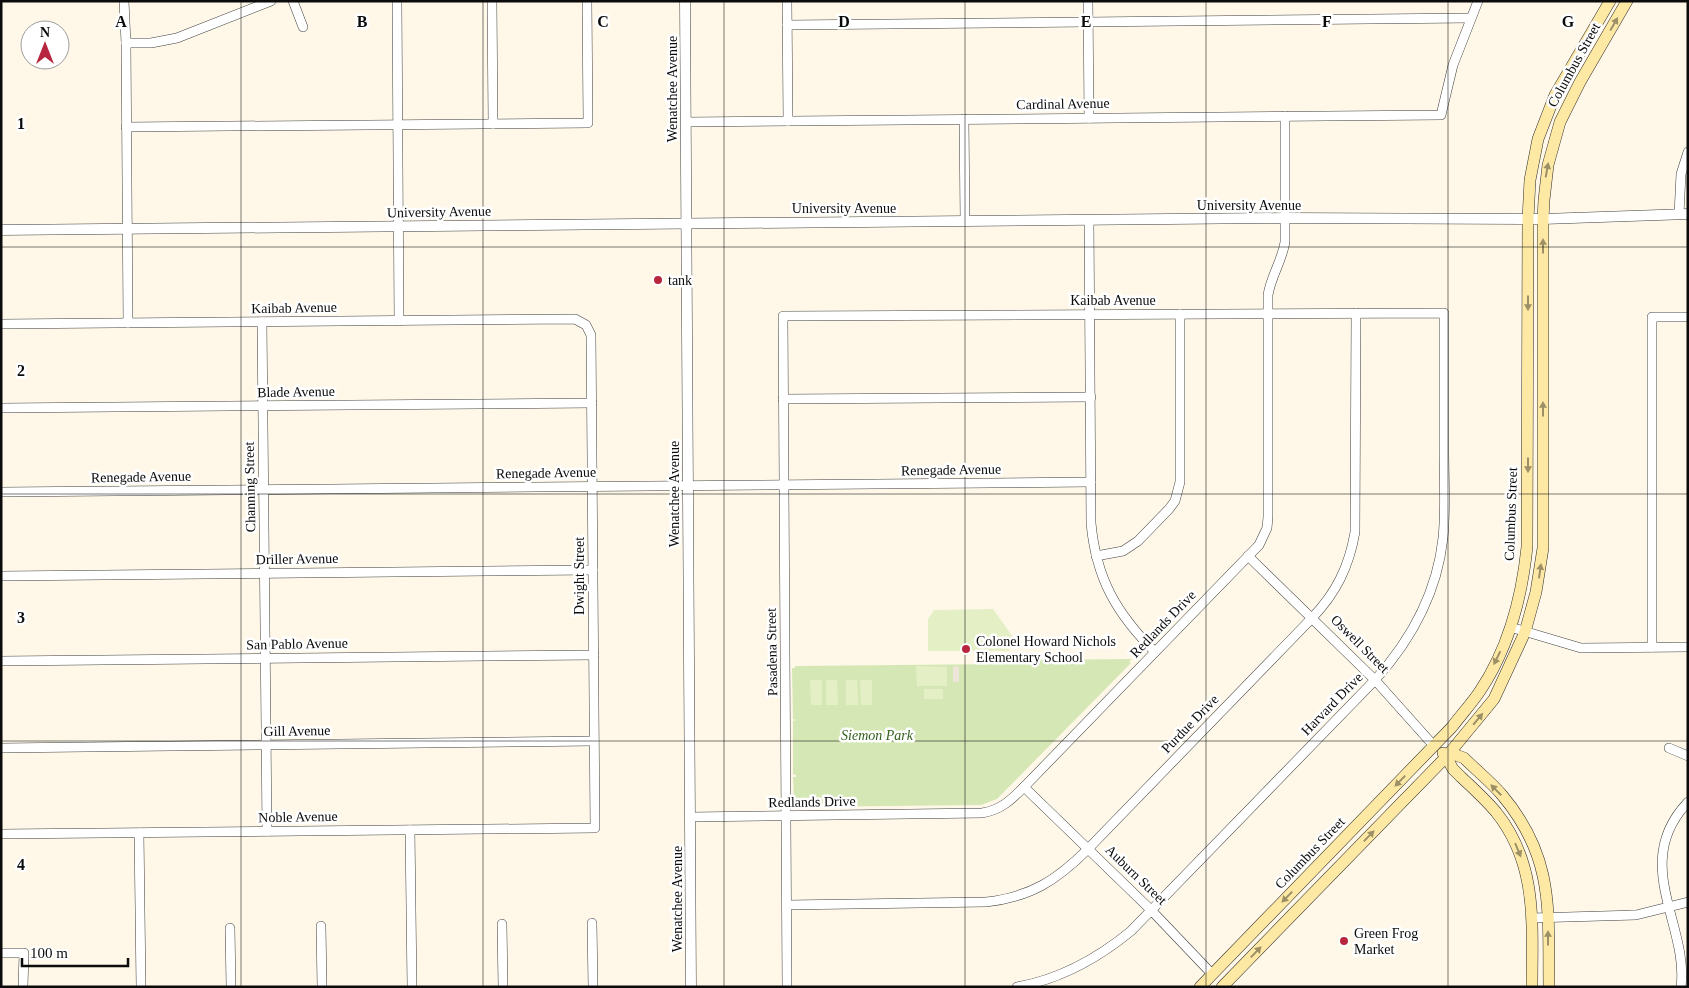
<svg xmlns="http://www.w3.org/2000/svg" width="1689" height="988" viewBox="0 0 1689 988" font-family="'Times New Roman',serif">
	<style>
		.green { fill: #d5e7b4 }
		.pitch { fill: #e5efc5 }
		.plaza { fill: #ede5da }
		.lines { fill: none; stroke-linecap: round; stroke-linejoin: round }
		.minor-casing { stroke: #3e3e3e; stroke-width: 10 }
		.tertiary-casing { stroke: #3e3e3e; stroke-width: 11 }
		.secondary-casing { stroke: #2d2d2d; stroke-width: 12 }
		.minor { stroke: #fff; stroke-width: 9 }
		.tertiary { stroke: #fff; stroke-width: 10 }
		.secondary { stroke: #fee9a4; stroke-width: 11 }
		.oneway { fill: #9d9067 }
		.grid { fill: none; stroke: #0b0b0b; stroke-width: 1; stroke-opacity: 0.55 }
		.poi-dot { fill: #b7263e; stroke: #fff; stroke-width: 2 }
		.labels { text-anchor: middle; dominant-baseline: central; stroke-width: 5; stroke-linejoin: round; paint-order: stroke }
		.street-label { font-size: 14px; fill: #0b0b0b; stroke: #fff }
		.poi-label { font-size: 14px; fill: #0b0b0b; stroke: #fff; text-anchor: start }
		.park-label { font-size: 14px; font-style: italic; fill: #33601d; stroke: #fff }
		.grid-label { font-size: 16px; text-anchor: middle; font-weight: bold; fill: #0b0b0b; stroke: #fff; stroke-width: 5; stroke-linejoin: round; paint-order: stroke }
	</style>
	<rect width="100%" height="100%" fill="#fff8e8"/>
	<path class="green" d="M1132 659 1129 662 1131 663 997 799 981 805 800 807 794 803 793 777H796V775L793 774V721L796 720 793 719 792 668H795V666L1003 664V660Z"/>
	<g class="pitch">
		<path d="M993 609 1013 637 1009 651H928V619L934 610Z"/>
		<path d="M916 666 947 667V686H917Z"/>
		<path d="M810 680H822V705H811Z"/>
		<path d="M826 680H837L838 705H826Z"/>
		<path d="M846 680H857L858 705H846Z"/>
		<path d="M860 680H872V705H861Z"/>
		<rect x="924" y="689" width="19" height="10"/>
	</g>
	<path class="plaza" d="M959 666V682H953V667Z"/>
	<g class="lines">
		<defs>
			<g id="minor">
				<path d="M124 1 126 43 128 323"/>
				<path d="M293 1 303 27"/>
				<path d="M397 1 399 321"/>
				<path d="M492 1 493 124"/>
				<path d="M787 1 788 121"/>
				<path d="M1088 1 1089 118"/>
				<path d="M787 25 1470 18"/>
				<path d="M126 43H151L177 38 271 1"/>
				<path d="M964 119 965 221"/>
				<path d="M686 122 1441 115 1453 65 1478 1"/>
				<path d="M126 127 588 123 587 1"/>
				<path d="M1679 214 1681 174 1688 152"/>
				<path d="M1089 220 1091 523C1096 578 1116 613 1155 652"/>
				<path d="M262 322 267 831"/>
				<path d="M1 324 575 319 586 325 591 335 595 828 1 834"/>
				<path d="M783 399 1091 397"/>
				<path d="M1 408 592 403"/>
				<path d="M1 492 1091 482"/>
				<path d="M1096 556 1123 551 1138 541 1169 509 1175 501 1180 482V314"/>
				<path d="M1248 556 1375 680 1434 746"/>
				<path d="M1 576 593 570"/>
				<path d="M1510 627 1581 648 1688 647"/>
				<path d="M1652 647V317H1688"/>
				<path d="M1 661 594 655"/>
				<path d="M1 748 594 741"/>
				<path d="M1669 748 1688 756"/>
				<path d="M1024 787 1151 910 1212 974"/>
				<path d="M690 817 982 813C1001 810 1011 800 1024 787L1259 545 1267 528 1268 517V295C1271 276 1282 261 1285 242V116"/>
				<path d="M410 830 412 987"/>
				<path d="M139 833 141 987"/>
				<path d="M787 905 986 902C1031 897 1057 880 1088 849L1312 618C1336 593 1349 567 1355 532L1356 313"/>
				<path d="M1532 918 1636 915 1688 902"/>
				<path d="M592 923 593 987"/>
				<path d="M502 924 503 987"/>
				<path d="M321 926 322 987"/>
				<path d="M230 928 231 987"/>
				<path d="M1 953H24L23 987"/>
				<path d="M787 987 783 316 1444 313C1444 359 1444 405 1444 451 1444 480 1446 509 1443 538 1437 593 1412 639 1375 680L1131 931C1097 959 1061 979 1017 987"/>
				<path d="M1681 987C1689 925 1630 863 1688 802"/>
			</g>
			<g id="tertiary">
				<path d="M685 1 691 987"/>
				<path d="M1 230 1284 218 1543 219 1688 214"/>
			</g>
			<g id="secondary">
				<path d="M1443 753C1448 757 1449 763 1453 769 1455 771 1458 774 1461 777 1473 788 1485 799 1496 812 1538 864 1532 924 1532 987"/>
				<path d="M1447 756 1456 755 1464 758C1476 770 1491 782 1502 795 1555 858 1548 911 1549 987"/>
				<path d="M1200 987 1452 727C1461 715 1472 703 1480 691 1508 649 1522 596 1527 547L1528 219 1530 180 1538 139 1555 95 1610 1"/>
				<path d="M1222 987 1447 756 1494 699 1525 632 1536 592 1543 548V219L1544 200 1548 165 1560 122 1580 82 1627 1"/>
			</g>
		</defs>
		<use href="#minor" class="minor-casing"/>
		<use href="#tertiary" class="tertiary-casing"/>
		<use href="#secondary" class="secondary-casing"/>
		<use href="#minor" class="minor"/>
		<use href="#tertiary" class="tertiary"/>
		<use href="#secondary" class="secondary"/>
	</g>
	<defs><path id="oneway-solid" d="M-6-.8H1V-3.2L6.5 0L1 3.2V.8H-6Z" transform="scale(1.25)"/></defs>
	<g class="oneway">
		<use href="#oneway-solid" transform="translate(1614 24) rotate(-60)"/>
		<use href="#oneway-solid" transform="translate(1547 170) rotate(-80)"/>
		<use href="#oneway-solid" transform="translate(1543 246) rotate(-90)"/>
		<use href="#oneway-solid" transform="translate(1528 303) rotate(90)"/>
		<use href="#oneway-solid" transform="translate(1543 409) rotate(-90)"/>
		<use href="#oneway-solid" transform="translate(1528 465) rotate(90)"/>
		<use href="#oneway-solid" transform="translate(1540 571) rotate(-82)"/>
		<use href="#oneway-solid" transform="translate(1497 658) rotate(116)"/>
		<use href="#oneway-solid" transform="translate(1478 719) rotate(-50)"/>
		<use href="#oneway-solid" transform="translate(1400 781) rotate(134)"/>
		<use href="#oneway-solid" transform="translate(1496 790) rotate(-135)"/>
		<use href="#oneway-solid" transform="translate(1369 836) rotate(-46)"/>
		<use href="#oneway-solid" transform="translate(1518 850) rotate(67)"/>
		<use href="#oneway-solid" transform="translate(1287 897) rotate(134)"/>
		<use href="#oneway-solid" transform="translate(1548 938) rotate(-90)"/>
		<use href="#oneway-solid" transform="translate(1256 952) rotate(-46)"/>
	</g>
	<path class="grid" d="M241 1V987M483 1V987M724 1V987M965 1V987M1206 1V987M1448 1V987M1 247H1688M1 494H1688M1 741H1688"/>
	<g class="poi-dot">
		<circle cx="658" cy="280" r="5"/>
		<circle cx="966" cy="649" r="5"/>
		<circle cx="1344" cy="941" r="5"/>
	</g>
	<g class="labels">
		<g class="street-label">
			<text transform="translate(1574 65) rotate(-61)">Columbus Street</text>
			<text transform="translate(672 89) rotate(-90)">Wenatchee Avenue</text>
			<text transform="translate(1063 104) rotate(-1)">Cardinal Avenue</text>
			<text x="1249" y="205">University Avenue</text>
			<text x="844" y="208">University Avenue</text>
			<text transform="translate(439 212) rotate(-1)">University Avenue</text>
			<text x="1113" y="300">Kaibab Avenue</text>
			<text transform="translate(294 308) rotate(-1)">Kaibab Avenue</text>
			<text transform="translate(296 392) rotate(-1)">Blade Avenue</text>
			<text transform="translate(951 470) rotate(-1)">Renegade Avenue</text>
			<text transform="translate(546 473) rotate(-1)">Renegade Avenue</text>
			<text transform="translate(141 477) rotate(-1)">Renegade Avenue</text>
			<text transform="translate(250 487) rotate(-91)">Channing Street</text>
			<text transform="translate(674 494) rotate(-90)">Wenatchee Avenue</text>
			<text transform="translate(1511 514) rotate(-88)">Columbus Street</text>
			<text transform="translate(297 559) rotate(-1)">Driller Avenue</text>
			<text transform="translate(579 576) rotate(-90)">Dwight Street</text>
			<text transform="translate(1163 624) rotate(-46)">Redlands Drive</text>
			<text transform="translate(297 644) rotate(-1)">San Pablo Avenue</text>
			<text transform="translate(1360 644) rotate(45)">Oswell Street</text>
			<text transform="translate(772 652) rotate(-91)">Pasadena Street</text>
			<text transform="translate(1332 704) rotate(-46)">Harvard Drive</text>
			<text transform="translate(1190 724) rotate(-46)">Purdue Drive</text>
			<text transform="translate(297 731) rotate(-1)">Gill Avenue</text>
			<text transform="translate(812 802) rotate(-1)">Redlands Drive</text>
			<text transform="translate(298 817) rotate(-1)">Noble Avenue</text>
			<text transform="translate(1310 853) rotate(-46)">Columbus Street</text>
			<text transform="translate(1136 875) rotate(44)">Auburn Street</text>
			<text transform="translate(677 899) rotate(-90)">Wenatchee Avenue</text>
		</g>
		<g class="poi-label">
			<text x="668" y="280">tank</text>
			<text x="976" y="641">Colonel Howard Nichols<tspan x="976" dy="16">Elementary School</tspan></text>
			<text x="1354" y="933">Green Frog<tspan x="1354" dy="16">Market</tspan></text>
		</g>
		<g class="park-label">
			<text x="877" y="735">Siemon Park</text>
		</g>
	</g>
	<g class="grid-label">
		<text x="121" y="27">A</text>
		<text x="362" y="27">B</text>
		<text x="603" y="27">C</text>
		<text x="844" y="27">D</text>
		<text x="1086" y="27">E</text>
		<text x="1327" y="27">F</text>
		<text x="1568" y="27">G</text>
		<text x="21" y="129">1</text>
		<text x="21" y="376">2</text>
		<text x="21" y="623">3</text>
		<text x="21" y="870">4</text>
	</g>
	<rect width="1689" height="988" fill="none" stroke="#0b0b0b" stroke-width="5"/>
	<g transform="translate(45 45)"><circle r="24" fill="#ffffff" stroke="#9d9d9d"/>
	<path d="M0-4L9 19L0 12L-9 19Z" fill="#b7263e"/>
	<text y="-8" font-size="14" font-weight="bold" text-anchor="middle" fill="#0b0b0b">N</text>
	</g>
	<path d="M22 958v8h106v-8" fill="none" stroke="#0b0b0b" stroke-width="2.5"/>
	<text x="30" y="958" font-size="15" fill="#0b0b0b" stroke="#ffffff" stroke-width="4" paint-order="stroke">100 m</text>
</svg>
